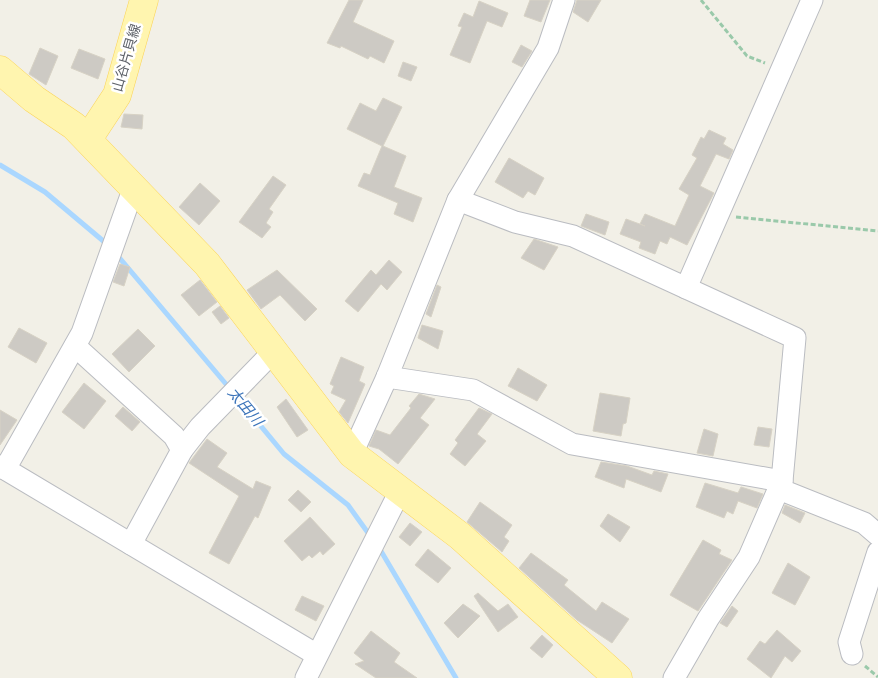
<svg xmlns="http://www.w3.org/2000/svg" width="878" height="678" viewBox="0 0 878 678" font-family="'Source Sans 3','Noto Sans JP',sans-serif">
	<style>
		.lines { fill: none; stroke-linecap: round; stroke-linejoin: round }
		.stream { stroke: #aad7ff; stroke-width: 5 }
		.building { fill: #cdcac4; stroke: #d7d2c5 }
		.minor-casing { stroke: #babcc1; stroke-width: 23 }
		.major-casing { stroke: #fcd456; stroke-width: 29 }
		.path { stroke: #9ac9aa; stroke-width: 3; stroke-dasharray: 5 2.5; stroke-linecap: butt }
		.minor { stroke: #fff; stroke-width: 21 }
		.major { stroke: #fff5af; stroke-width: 28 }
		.labels { text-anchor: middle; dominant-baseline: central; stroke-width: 5; stroke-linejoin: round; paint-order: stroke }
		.street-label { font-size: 14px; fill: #5e6269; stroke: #fff }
		.water-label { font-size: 15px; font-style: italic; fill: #3d75ba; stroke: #fff }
	</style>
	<rect width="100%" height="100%" fill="#f2f0e7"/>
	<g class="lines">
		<g class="stream">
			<path d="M0 165 45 192 108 245"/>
			<path d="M117 255 231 390"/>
			<path d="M236 396 284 454 348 505 371 537"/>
			<path d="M378 546 456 678"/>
		</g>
	</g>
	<g class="building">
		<path d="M349 0H363L353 22 394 41 384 63 370 56 368 59 341 46 340 48 327 43Z"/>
		<path d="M530 0H550L541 22 524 16Z"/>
		<path d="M577 0H601L588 22 573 12Z"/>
		<path d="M479 1 508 13 502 27 487 21 470 63 450 55 462 27 458 26 464 13 473 17Z"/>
		<path d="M521 45 532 51 522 67 512 62Z"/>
		<path d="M40 48 58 56 46 85 29 74Z"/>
		<path d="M79 49 105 59 98 79 71 68Z"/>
		<path d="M403 62 417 67 411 81 398 76Z"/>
		<path d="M383 98 402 107 383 146 406 156 394 187 422 198 413 222 394 214 398 203 358 186 364 173 370 175 382 146 347 129 360 103 376 111Z"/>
		<path d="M124 114 143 115 142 129 121 127Z"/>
		<path d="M709 130 726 138 723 144 733 150 729 159 716 154 700 186 714 193 687 245 670 237 667 244 660 241 655 254 639 248 641 242 620 234 626 219 645 226 640 224 645 214 675 226 689 195 679 189 697 158 692 155 701 137 704 139Z"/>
		<path d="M509 158 544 178 535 195 528 191 523 198 495 182Z"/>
		<path d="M273 176 286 185 269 209 273 212 266 223 271 227 262 238 239 222Z"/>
		<path d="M200 183 220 201 199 225 179 207Z"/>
		<path d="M586 214 609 222 605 235 581 226Z"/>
		<path d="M534 239 558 247 544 270 521 258Z"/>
		<path d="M389 260 402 272 387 290 381 284 358 312 345 301 371 270 376 275Z"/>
		<path d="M120 264 130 267 124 286 113 282Z"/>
		<path d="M277 270 317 309 305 321 280 295 261 309 247 290Z"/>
		<path d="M200 280 217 302 199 316 181 295Z"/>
		<path d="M437 285 441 287 431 317 426 314Z"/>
		<path d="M220 306 229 318 221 324 212 312Z"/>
		<path d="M422 325 443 331 438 349 418 338Z"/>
		<path d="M19 328 47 343 36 363 8 347Z"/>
		<path d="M138 329 155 346 129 372 112 354Z"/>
		<path d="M341 357 364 367 359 381 365 384 348 423 339 412 346 400 331 393 334 386 330 384Z"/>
		<path d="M518 368 547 385 537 401 508 386Z"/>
		<path d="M84 383 106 401 84 429 62 412Z"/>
		<path d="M600 393 630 398 626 423 623 424 621 436 593 431Z"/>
		<path d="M419 394 435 399 420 418 429 425 398 464 379 449 369 446 376 430 390 435 411 408 409 406Z"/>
		<path d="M286 399 308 430 297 437 277 407Z"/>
		<path d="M123 407 140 422 132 431 115 416Z"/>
		<path d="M479 408 492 414 477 434 486 441 465 466 450 454 458 443 455 440Z"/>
		<path d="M0 410 17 420 0 445Z"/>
		<path d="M758 427 772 429 769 447 754 445Z"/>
		<path d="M704 429 718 434 713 456 697 453Z"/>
		<path d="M207 439 227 453 217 467 253 489 256 481 271 487 258 518 255 516 229 564 209 553 239 496 189 463Z"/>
		<path d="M601 462 627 466 652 475 654 471 668 474 661 492 626 479 624 488 595 477Z"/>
		<path d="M705 483 738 493 741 487 763 494 757 508 738 501 733 514 727 511 724 518 696 507Z"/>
		<path d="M298 490 311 502 301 512 288 500Z"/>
		<path d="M480 502 512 525 504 537 509 541 502 552 467 522Z"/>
		<path d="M785 505 805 513 800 523 782 513Z"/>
		<path d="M608 514 630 527 620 542 600 526Z"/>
		<path d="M310 517 335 544 323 555 320 551 312 558 309 555 302 561 284 541Z"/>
		<path d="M410 523 422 532 410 546 399 537Z"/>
		<path d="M703 540 721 550 719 554 732 560 698 611 670 595Z"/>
		<path d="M428 549 451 568 438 583 415 565Z"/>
		<path d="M531 553 568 580 564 585 596 611 602 602 629 619 612 643 577 620 519 568Z"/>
		<path d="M788 563 810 577 795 605 772 593Z"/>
		<path d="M478 593 498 611 508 604 518 617 498 632 474 596Z"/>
		<path d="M302 596 324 606 316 621 295 610Z"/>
		<path d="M463 604 480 616 458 638 444 623Z"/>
		<path d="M732 606 738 611 727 627 720 623Z"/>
		<path d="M777 630 801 651 792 662 785 656 771 678 747 659 760 641 765 644Z"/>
		<path d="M371 631 400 653 394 662 417 678H376L355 664 364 661 354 653Z"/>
		<path d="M542 635 553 645 542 658 530 648Z"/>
	</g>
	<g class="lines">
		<defs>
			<g id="minor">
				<path d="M458 200 515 222 573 236 795 338 782 481 749 557 708 619 674 678"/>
				<path d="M686 288 812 0"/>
				<path d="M75 346 174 436 182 450 131 544"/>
				<path d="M387 377 473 390 572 444 782 481"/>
				<path d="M182 450 200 427 273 352"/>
				<path d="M352 454 387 377 458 200 548 48 564 0"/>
				<path d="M0 466 317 655"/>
				<path d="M5 469 82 333 134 187"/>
				<path d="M779 489 864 523 878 535"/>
				<path d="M852 654 849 642 878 552"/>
				<path d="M306 678 400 491"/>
			</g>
			<g id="major">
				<path d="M0 70 34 99 74 126 207 264 352 454 460 536 618 678"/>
				<path d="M88 139 117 95 144 0"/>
			</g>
		</defs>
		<use href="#minor" class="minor-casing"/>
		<use href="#major" class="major-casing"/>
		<g class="path">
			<path d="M701 0 747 56 765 63"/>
			<path d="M736 217 878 231"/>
			<path d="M865 666 878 677"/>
		</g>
		<use href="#minor" class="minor"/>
		<use href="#major" class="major"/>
	</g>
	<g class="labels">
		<g class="street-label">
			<text transform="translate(127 58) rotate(-74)">山谷片貝線</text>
		</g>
		<g class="water-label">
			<text transform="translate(245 407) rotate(50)">太田川</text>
		</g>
	</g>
</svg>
